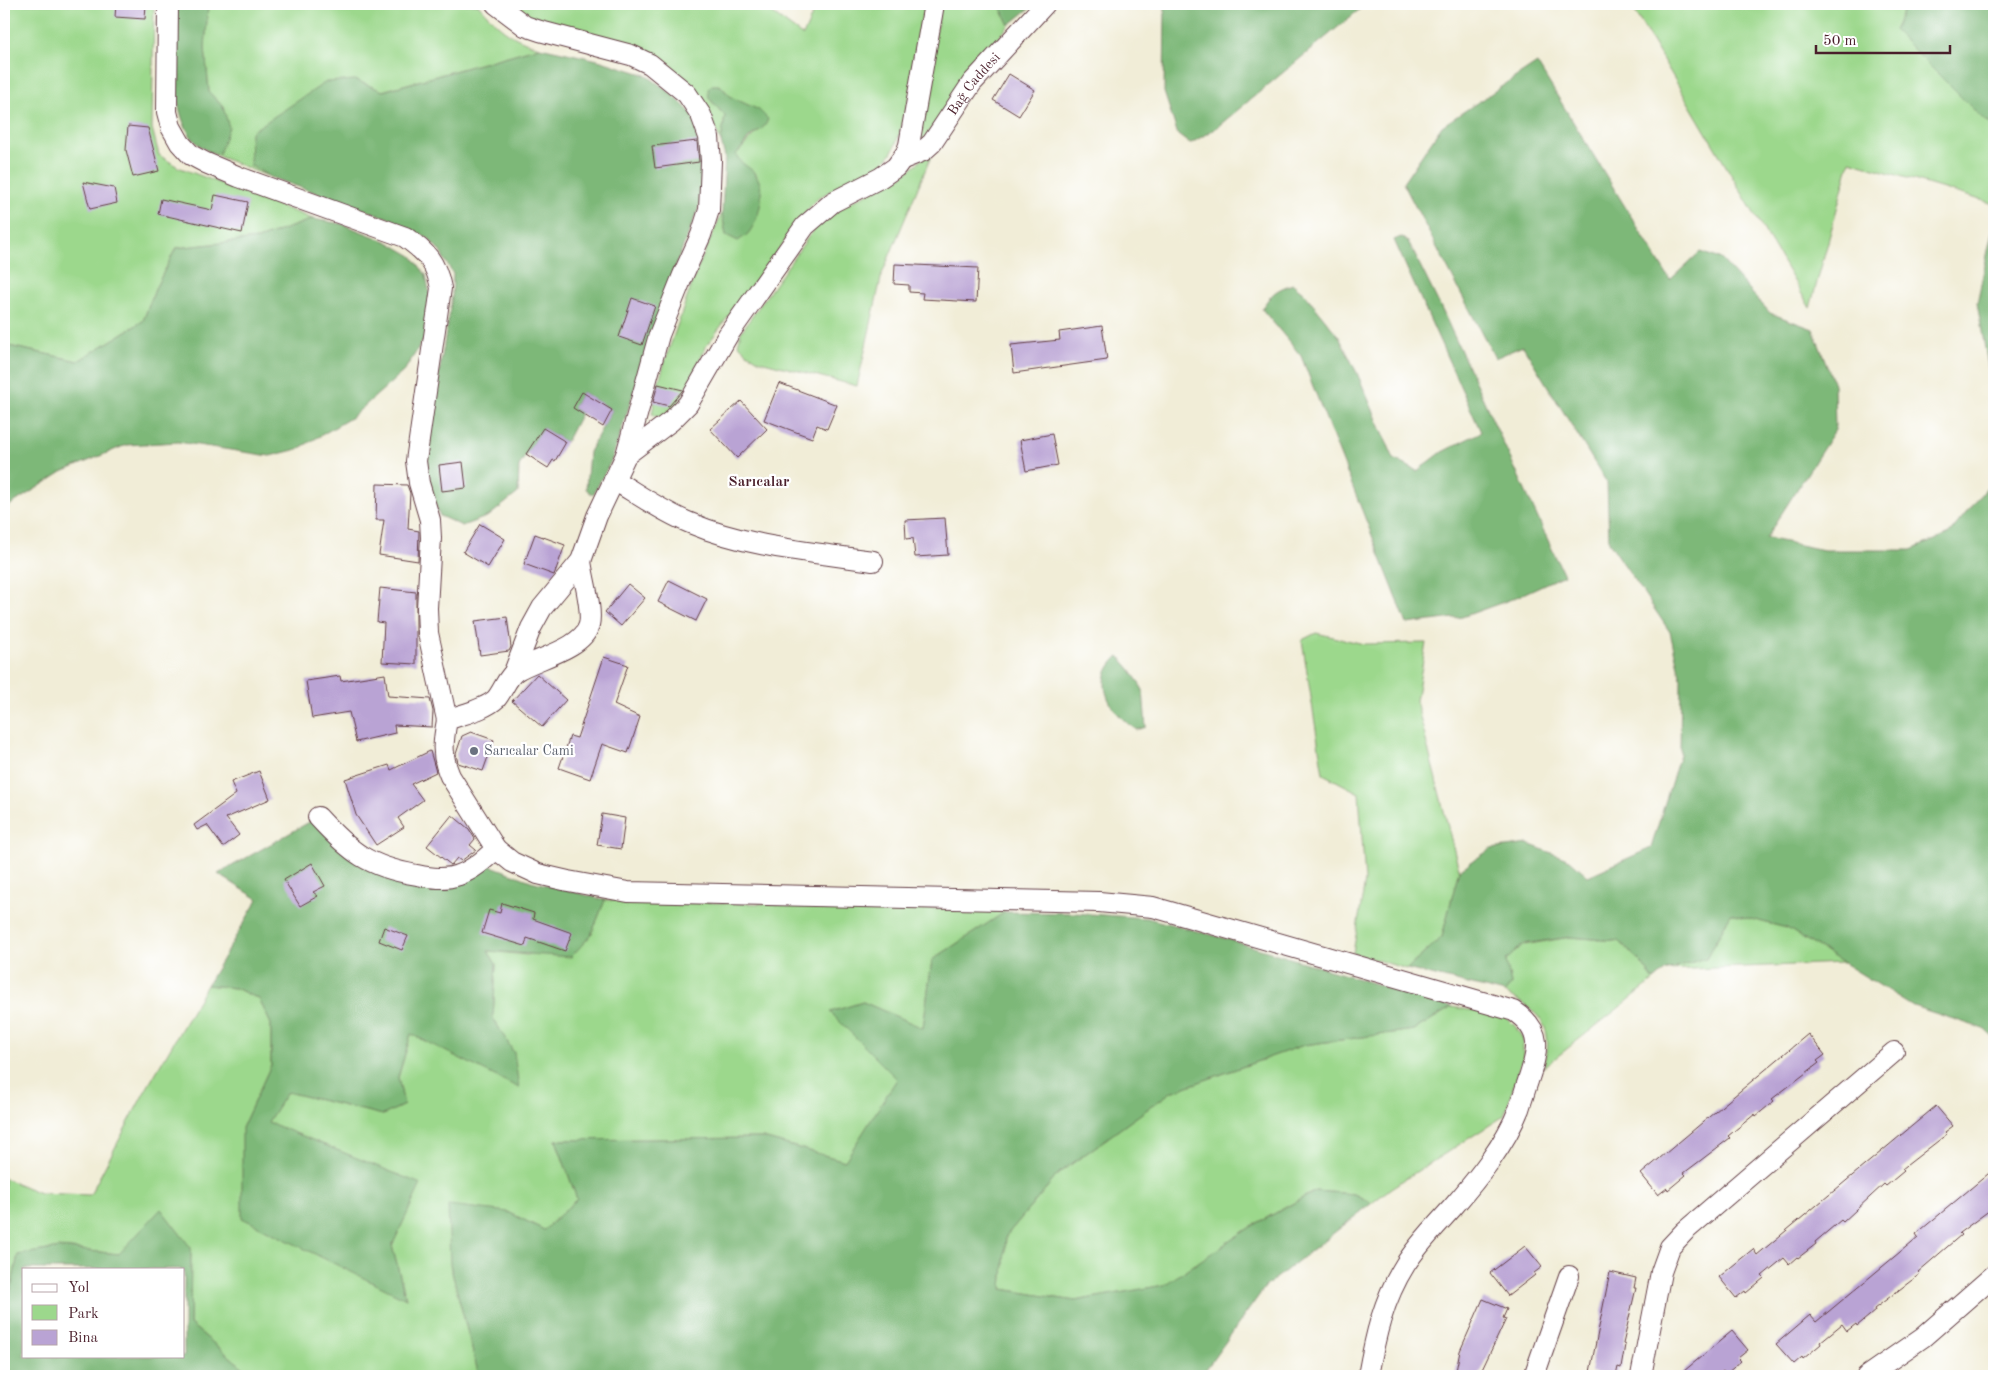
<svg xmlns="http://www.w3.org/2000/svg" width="1998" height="1380" viewBox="0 0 1998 1380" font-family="'Old Standard TT',serif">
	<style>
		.green { fill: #9cd88c; stroke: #737c5c }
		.forest { fill: #7db878; stroke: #646c52; fill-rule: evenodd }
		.building { fill: #b9a3d4 }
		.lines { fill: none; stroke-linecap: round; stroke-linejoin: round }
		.street-casing { stroke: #633e45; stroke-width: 22 }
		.street { stroke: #fff; stroke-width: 20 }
		.worship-dot { fill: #6b7280; stroke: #fff; stroke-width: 2 }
		.labels { text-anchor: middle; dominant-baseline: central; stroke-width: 4.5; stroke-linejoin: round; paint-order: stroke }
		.street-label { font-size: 14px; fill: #4a1f2b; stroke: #fff }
		.worship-label { font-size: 14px; fill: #5b616d; stroke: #fff; text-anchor: start }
		.neighbourhood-label { font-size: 15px; font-weight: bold; fill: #4a1f2b; stroke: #fff }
	</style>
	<rect width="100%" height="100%" fill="#fff"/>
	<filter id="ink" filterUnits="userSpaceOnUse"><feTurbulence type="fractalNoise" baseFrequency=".02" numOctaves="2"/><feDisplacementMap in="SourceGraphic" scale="10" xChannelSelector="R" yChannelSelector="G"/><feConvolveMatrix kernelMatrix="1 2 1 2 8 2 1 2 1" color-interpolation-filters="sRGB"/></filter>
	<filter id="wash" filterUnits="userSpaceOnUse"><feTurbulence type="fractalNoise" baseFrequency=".0096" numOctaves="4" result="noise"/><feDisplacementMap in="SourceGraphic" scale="20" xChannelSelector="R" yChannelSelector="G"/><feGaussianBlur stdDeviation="1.12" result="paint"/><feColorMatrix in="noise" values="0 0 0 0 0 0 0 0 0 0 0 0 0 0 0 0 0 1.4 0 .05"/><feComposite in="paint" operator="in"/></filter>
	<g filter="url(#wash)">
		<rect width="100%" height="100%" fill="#f1edd7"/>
		<g class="green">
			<path d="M4 4H154L152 128 159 155 178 167 313 219 258 239 176 248 156 287 143 321 78 361 9 346 4 341Z"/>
			<path d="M208 4H317L323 9 329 4H478C498 27 509 38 540 47L382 91 355 80 250 165 270 177 208 152 219 153 223 107 209 92 205 48Z"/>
			<path d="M510 4H760L803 36 817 4H926C920 37 907 137 887 159 870 179 841 183 820 197 814 201 809 208 805 214L707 345 676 408 660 418 652 414 658 384 669 349 696 272 722 213 726 235 762 193 756 174 739 162 736 154C745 147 749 137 759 131L743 104 731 97 720 85 709 98 725 116 721 142 704 103 684 77 664 64 535 22Z"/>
			<path d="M941 4H999L1009 25 963 83 922 142 917 139Z"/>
			<path d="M1630 4H1906L1894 30 1982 118 1994 125V204L1850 161 1810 308Z"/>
			<path d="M934 149 882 274 857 386 760 361 747 353 738 344 741 332 814 229 847 204 901 177Z"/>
			<path d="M1316 633 1364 644 1426 643 1416 701 1459 870 1442 937 1407 969 1353 953 1365 881 1359 793 1323 774 1302 640Z"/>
			<path d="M605 900 896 907 1005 912 932 960 923 1029 863 1002 831 1012 898 1079 845 1161 763 1138 556 1140 577 1199 544 1230 508 1212 450 1264 479 1376H279L246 1370 190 1324 191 1248 119 1254 60 1248 18 1255 4 1325V1178L40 1193 90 1195 144 1093 207 985 235 988 259 999 271 1024V1065L242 1128 406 1298 392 1246 420 1184 267 1122 287 1092 383 1115 404 1105 398 1078 411 1034 514 1053 493 1018 496 964 488 951 527 955 591 935Z"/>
			<path d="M1731 914 1787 928 1844 963 1666 970 1706 958Z"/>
			<path d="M1570 937 1618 941 1639 960 1654 980 1544 1067C1555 1024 1540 1013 1505 993L1511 984 1505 960 1524 945Z"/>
			<path d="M1452 1007 1505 1016 1515 1026 1523 1039V1057L1504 1116 1391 1188 1372 1203 1354 1194 1315 1191 1252 1226 1165 1285 1075 1301 1002 1289 1006 1236 1059 1173 1171 1092 1304 1045 1414 1030Z"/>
		</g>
		<g class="forest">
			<path d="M177 4H208L205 48 209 92 223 107 229 127 219 154C162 144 177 47 177 4Z"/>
			<path d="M999 4H1035L1009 25Z"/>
			<path d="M1165 4H1366L1216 128 1190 144 1178 135 1164 92Z"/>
			<path d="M1906 4H1994V125L1982 118 1894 30Z"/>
			<path d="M540 47 598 60 646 75 672 94 692 114 699 131 703 161 701 202 671 277 612 459 593 495 586 489 589 452 612 410 582 392 573 408 581 413 566 442 543 428 519 466 518 493 489 516 462 526 440 516 431 496 425 458 452 296 453 274 439 250 427 237 386 217 270 177 250 165 251 132 326 82 355 80 383 91Z"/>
			<path d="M1537 63 1670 280 1700 252 1721 259 1770 313 1813 329 1834 384 1835 430 1766 538 1824 550H1911L1949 534 1991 482 1994 474V1038L1984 1029 1913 1006 1787 928 1731 914 1706 958 1666 970 1654 980 1639 960 1618 941 1570 937 1524 944 1506 960 1511 984 1505 993 1407 969 1442 937 1459 870 1491 849 1528 844 1570 860 1588 876 1651 848 1680 754 1681 679 1670 632 1609 542 1607 483 1523 346 1495 358 1403 183 1442 126Z"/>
			<path d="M712 85H719L731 97 759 110 768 119C765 129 759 130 751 136 746 140 742 149 736 154 741 166 749 165 755 174 767 189 760 216 750 231 748 235 742 238 738 241L726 235 722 213 725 157 721 142 725 116 709 98 708 89Z"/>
			<path d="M313 219 342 224 388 242 412 256 426 275 430 296 427 335 404 371 352 417 298 449 270 456 178 442 126 445 62 472 4 509V341L9 346 78 361 143 321 156 287 176 248 258 239Z"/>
			<path d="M1994 222V400L1977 303Z"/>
			<path d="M1401 237 1409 243 1443 312 1564 575 1512 599 1462 617 1407 624 1301 356 1262 309C1270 294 1277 289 1293 284L1304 293 1339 337 1357 373 1394 459 1417 471 1442 452 1481 432 1394 240Z"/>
			<path d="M1119 656 1131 670 1143 690 1146 727 1137 730C1111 714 1090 681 1119 656Z"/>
			<path d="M318 817 346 846 437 878 481 862 531 881 605 900 591 935 571 957 488 951 496 964 493 1018 514 1053 519 1088 411 1034 398 1077 404 1105 383 1115 287 1092 268 1122 421 1184 392 1246 406 1299 242 1218V1128L271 1065V1024L259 999 235 988 207 985 258 899 218 874Z"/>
			<path d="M1005 912 1074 913 1147 918 1227 939 1452 1007 1414 1030 1304 1045 1171 1092 1059 1173 1006 1236 1002 1289 1075 1301 1164 1285 1252 1226 1316 1191 1354 1194 1372 1203 1265 1287 1201 1376H479L450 1264 448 1205 508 1212 544 1230 577 1199 556 1140 763 1138 845 1161 897 1079 830 1012 863 1002 923 1028 932 960Z"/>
			<path d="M161 1209 191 1248 190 1324 246 1370 279 1376H4V1323L18 1255 60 1248 119 1254ZM24 1269H184V1356H24Z"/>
		</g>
		<g id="blocks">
			<g class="building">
				<path d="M116 4H146L145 19 115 17Z"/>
				<path d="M1009 74 1035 90 1019 116 993 100Z"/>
				<path d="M128 126 148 128 159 171 133 177 126 150Z"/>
				<path d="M697 141 699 162 655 168 652 146Z"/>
				<path d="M83 182 114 188 117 203 90 209Z"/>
				<path d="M215 195 248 202 242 233 158 214 161 199 212 210Z"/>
				<path d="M895 264 978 268 976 302 922 299 923 293 909 292V285L894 284Z"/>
				<path d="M632 298 655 306 642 345 619 337Z"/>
				<path d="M1102 326 1107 360 1014 373 1011 345 1060 340 1059 332Z"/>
				<path d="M779 383 837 405 827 429 817 425 812 438 764 420Z"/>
				<path d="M658 384 683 390 669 406 653 402Z"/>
				<path d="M582 392 612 410 603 427 573 408Z"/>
				<path d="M741 401 767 429 737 458 710 429Z"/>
				<path d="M543 428 566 442 555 461 553 460 548 468 526 454Z"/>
				<path d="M1052 434 1058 465 1026 471 1020 440Z"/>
				<path d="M463 462 466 488 442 491 439 465Z"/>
				<path d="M377 484 407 485 410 493 408 529 419 531 418 561 379 555 384 520H376Z"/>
				<path d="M945 518 948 555 915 557 913 538 906 539 905 520Z"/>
				<path d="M480 524 505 539 488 567 463 552Z"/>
				<path d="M535 534 565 545 554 575 524 564Z"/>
				<path d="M669 580 707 599 696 621 658 602Z"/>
				<path d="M628 584 645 598 621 626 605 612Z"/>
				<path d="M380 588 416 592V664L382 662 384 623 377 622Z"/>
				<path d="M507 617 511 647 509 651 480 655 475 621Z"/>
				<path d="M604 657 628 665 614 705 640 717 628 753 602 744 590 779 559 768 570 736 577 738Z"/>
				<path d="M385 674 388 696 430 699 433 711 432 727 394 725 395 733 356 742 349 712 312 718 306 681 340 676 341 681Z"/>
				<path d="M537 674 566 700 542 727 512 701Z"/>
				<path d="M471 732 494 740 483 771 458 763 456 754 462 736Z"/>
				<path d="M430 751 436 772 411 784 423 800 398 818 404 827 376 845 356 815 345 779 389 765 391 770Z"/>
				<path d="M259 771 270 799 226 818 239 835 223 847 207 825 197 830 194 825 236 794 231 782Z"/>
				<path d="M602 814 625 818 621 849 597 845Z"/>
				<path d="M452 815 469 829 475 839 470 845 476 850 461 861 457 858 451 865 427 846Z"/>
				<path d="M312 863 325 886 313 892 318 896 300 906 284 880Z"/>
				<path d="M502 903 534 913 533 919 572 933 565 951 527 938 525 946 482 933 489 910 500 913Z"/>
				<path d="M384 927 408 936 402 950 379 941Z"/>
				<path d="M1808 1034 1825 1055 1817 1061 1819 1063 1772 1099 1774 1101 1756 1116 1755 1114 1728 1136 1730 1138 1684 1173 1686 1175 1668 1190 1667 1188 1658 1195 1641 1174Z"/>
				<path d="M1936 1106 1953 1126 1945 1132 1947 1134 1902 1169 1904 1171 1886 1186 1884 1184 1843 1222 1841 1220 1815 1242 1816 1244 1798 1258 1797 1257 1789 1264 1784 1258 1762 1276 1764 1278 1746 1293 1745 1291 1736 1298 1719 1277 1753 1249 1757 1255Z"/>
				<path d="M1994 1169V1207L1959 1233 1961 1235 1918 1272 1920 1274 1874 1309 1875 1311 1857 1326 1856 1324 1847 1331 1842 1324 1820 1342 1821 1344 1803 1359 1802 1357 1794 1364 1776 1344 1810 1315 1816 1322 1918 1237 1916 1234Z"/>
				<path d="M1525 1246 1542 1267 1534 1273 1535 1275 1508 1296 1490 1273Z"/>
				<path d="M1610 1272 1636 1278 1634 1288H1636L1623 1344 1625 1345 1621 1368 1618 1367 1616 1376 1590 1372Z"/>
				<path d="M1483 1299 1507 1309 1503 1318 1506 1319 1479 1376H1455L1460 1351Z"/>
				<path d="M1732 1331 1748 1350 1738 1358 1741 1361 1726 1374 1723 1371 1717 1376H1678Z"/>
			</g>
		</g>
	</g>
	<g filter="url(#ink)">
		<use href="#blocks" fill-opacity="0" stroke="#633e45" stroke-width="1"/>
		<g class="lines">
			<defs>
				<g id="street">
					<path d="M168 4 167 112 171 127 180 143 191 155 206 163 239 177 405 237C426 252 436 262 441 288L416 461 419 483 430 520 431 538 427 608 428 633 447 720"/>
					<path d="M496 4 525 26 540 31 631 55 650 64 687 94 701 115 709 137 711 161 709 210 701 235 683 275 659 335 626 455"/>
					<path id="s1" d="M903 159 923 151 932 143 972 83 1045 4"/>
					<path d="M614 480C639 495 663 512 690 523 747 547 812 552 873 561"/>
					<path d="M581 561C583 578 593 609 589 625 583 649 534 659 516 671 507 677 503 691 496 699 484 710 462 714 447 720 443 741 441 756 450 776L496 849 512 862 538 874 568 881 628 892 1099 902 1153 907 1514 1011C1544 1031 1538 1051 1528 1081 1525 1090 1522 1100 1519 1109 1505 1145 1478 1178 1453 1207 1436 1226 1418 1244 1405 1265 1383 1300 1375 1337 1368 1376"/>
					<path d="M514 672 531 628 542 608 581 561 597 516 626 455 671 421 688 404 728 335 805 226 833 202 880 178 896 167 906 153 909 145 934 4"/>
					<path d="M318 817C350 852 369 867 417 875 432 878 444 880 459 875 473 870 485 859 496 849"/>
					<path d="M1534 1376 1569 1276"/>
					<path d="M1641 1376 1661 1272 1670 1247 1685 1231 1894 1052"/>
					<path d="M1867 1376 1923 1337 1994 1275"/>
				</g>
			</defs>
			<use href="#street" class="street-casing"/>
			<use href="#street" class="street"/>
		</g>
	</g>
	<circle class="worship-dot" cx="474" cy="751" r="5"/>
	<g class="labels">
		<g class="street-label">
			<text stroke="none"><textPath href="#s1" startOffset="106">Bağ Caddesi</textPath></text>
		</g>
		<g class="worship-label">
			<text x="484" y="751">Sarıcalar Cami</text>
		</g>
		<g class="neighbourhood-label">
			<text x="759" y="482">Sarıcalar</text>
		</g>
	</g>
	<rect width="1998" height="1380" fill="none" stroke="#fff" stroke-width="20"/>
	<rect x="22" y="1268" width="162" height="90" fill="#ffffff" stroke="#b7a5aa"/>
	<rect x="32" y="1284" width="25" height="8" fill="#ffffff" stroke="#b7a5aa"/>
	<text x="68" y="1292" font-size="15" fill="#4a1f2b">Yol</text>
	<rect x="32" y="1305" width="25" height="15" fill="#9cd88c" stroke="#b7a5aa"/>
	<text x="68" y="1318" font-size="15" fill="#4a1f2b">Park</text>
	<rect x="32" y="1330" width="25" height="15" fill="#b9a3d4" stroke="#b7a5aa"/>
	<text x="68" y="1342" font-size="15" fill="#4a1f2b">Bina</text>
	<path d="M1816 45v8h134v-8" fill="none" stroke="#4a1f2b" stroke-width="2.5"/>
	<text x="1823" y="45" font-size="15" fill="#4a1f2b" stroke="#ffffff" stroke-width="4" paint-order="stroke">50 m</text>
</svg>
